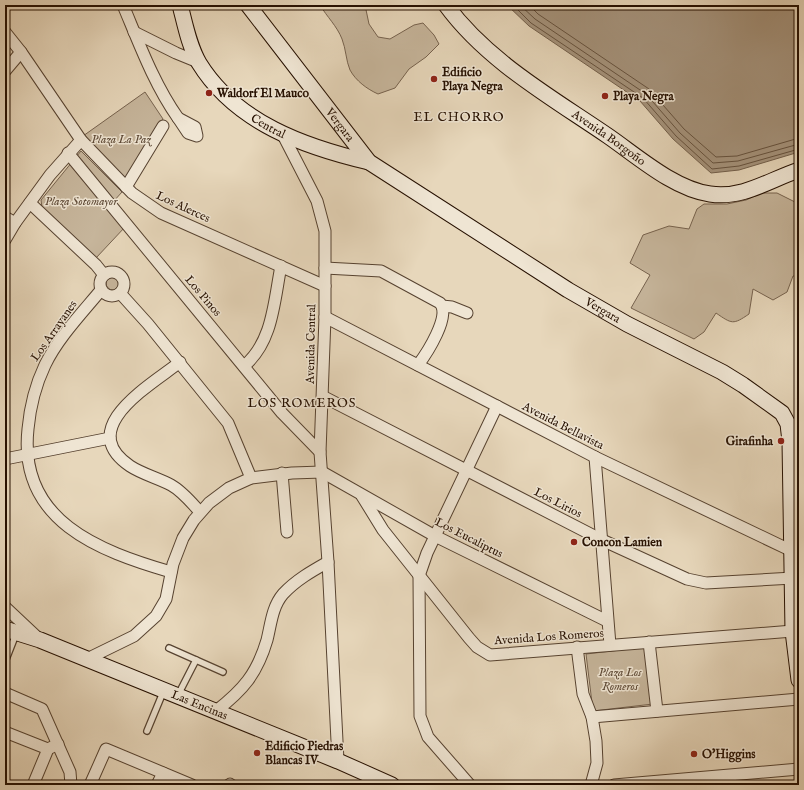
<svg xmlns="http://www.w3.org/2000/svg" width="804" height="790" viewBox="0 0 804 790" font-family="'IM FELL English',serif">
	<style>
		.green { fill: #c6b59b; stroke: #76624e }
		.water { fill: #a5937c; stroke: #725f4b }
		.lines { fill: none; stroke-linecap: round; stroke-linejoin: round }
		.shore { stroke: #66523e; stroke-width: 1 }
		.lane-casing { stroke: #564230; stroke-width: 8 }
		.street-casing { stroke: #564230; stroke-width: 13 }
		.secondary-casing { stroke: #261001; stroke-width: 17 }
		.lane { stroke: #efe5d3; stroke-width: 5.5 }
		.street { stroke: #efe5d3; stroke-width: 11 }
		.secondary { stroke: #efe5d3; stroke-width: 15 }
		.poi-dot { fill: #8f2418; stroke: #efe5d3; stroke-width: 1.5 }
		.labels { text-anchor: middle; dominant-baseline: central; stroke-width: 3; stroke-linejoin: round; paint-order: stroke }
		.poi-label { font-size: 12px; font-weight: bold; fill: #261001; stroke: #efe5d3; text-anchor: start }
		.street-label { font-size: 12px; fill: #261001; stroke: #efe5d3 }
		.park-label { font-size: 12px; font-style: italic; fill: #5e4a37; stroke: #efe5d3 }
		.neighbourhood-label { font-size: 13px; letter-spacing: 1px; fill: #261001; stroke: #efe5d3 }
	</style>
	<rect width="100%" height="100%" fill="#e7d7bb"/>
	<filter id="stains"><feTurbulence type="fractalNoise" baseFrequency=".005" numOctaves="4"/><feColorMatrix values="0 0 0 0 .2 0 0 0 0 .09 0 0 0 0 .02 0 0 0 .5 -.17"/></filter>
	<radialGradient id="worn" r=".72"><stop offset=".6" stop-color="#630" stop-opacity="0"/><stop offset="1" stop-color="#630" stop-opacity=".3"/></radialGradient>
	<g class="green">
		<path d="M320 5H365L369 24 378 37 390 39 414 25 423 23 434 35 439 44 426 57 409 69 395 88 378 94C367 89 356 81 350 70 346 61 346 49 342 39 337 26 327 17 320 5Z"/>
		<path d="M145 92 163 119 124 180 83 136Z"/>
		<path d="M81 151 122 192 113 202 125 227 96 258 42 208 41 200Z"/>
		<path d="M762 193H777L799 204V276H793L787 292 773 300 753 289 749 314C733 325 732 324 716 313L704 332 694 339 631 308 650 275 630 263 643 235 669 226 689 229 697 209 704 204H727L746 200Z"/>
		<circle cx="113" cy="283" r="7"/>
		<path d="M647 647 653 704 593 711 586 654Z"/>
	</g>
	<path class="water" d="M507 5H799V152L739 170 711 173 673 139 640 101 529 26Z"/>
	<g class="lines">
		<g class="shore">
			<path d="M513 5 531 23 643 98 676 136 712 169 739 166 799 149"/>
			<path d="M520 5 535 19 646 94 680 133 713 163 738 161 799 144"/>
			<path d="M529 5 538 14 649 89 684 129 716 157 737 156 799 138"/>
		</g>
		<defs>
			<g id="lane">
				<path d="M169 648 223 672"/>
				<path d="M5 662 16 634"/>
				<path d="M178 695 196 660"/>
				<path d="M147 731 164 690"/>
			</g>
			<g id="street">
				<path d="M123 5C139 43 154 84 178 118"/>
				<path d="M5 32 21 52 81 140 132 193 161 213 325 286"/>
				<path d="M134 32 176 53 198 62"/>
				<path d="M5 71 21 52"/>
				<path d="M178 118 195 127 197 136 188 133Z"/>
				<path d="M283 135 317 201 325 231V317L320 452 328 562 338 761"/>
				<path d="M68 153 282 413 320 452"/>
				<path d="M126 187 163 126"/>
				<path d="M30 203 96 265 104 275"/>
				<path d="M5 217 15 223"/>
				<path d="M5 240 15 223 50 175 81 140"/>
				<path d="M325 268 381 271 440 303C451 316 427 353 418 365"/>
				<circle cx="112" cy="284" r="12"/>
				<path d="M101 290C82 313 58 338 45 365 35 386 30 407 28 429 18 521 99 551 171 572"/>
				<path d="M120 293 148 324 228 423 251 478"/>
				<path d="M442 306 452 307 467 313"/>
				<path d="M325 317 595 457 792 551 798 550"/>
				<path d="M180 362C151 385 74 428 130 466 142 474 158 478 171 485 182 491 191 502 200 512"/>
				<path d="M244 366C273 342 274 301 281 266"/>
				<path d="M324 397 602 540 687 579 706 583 793 578"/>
				<path d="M595 457 610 645"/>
				<path d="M5 459 110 438"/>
				<path d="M282 473 287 532"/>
				<path d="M362 496 383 530 469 638 477 647 490 655 793 631"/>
				<path d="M5 607 38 638"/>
				<path d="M649 642 657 711"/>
				<path d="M577 647 583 694 592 717 596 741 597 763 591 785"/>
				<path d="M87 659 134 636 156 616 166 599 173 564 183 538 194 520 209 503 229 488 251 478 292 473 322 472 435 536 607 621"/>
				<path d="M5 693 42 709 70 772 71 785"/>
				<path d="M216 711C243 690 257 674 267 640 271 624 272 607 283 594 296 580 312 571 328 562"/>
				<path d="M592 717 799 699"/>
				<path d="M5 732 48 749"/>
				<path d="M33 785 48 749 58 744"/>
				<path d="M90 785 106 749 192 785"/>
				<path d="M157 785 163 773"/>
				<path d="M230 785V784"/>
				<path d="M470 785 428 737 420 716 419 576 427 553 497 406"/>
				<path d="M614 785 799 769"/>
			</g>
			<g id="secondary">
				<path id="s1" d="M180 5C185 24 189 46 199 63 236 123 305 147 369 162"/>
				<path id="s2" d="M248 5 369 162 568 290 627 324 722 372 743 385 782 413 788 424 790 441 793 631 799 680"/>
				<path id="s3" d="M446 5C487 61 551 97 608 136 637 156 674 189 710 194 743 199 769 180 799 170"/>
				<path id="s4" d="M5 629 40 640 338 761 392 785"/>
			</g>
		</defs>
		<use href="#lane" class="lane-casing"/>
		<use href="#street" class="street-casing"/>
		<use href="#secondary" class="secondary-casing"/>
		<use href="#lane" class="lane"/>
		<use href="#street" class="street"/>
		<use href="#secondary" class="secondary"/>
	</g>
	<g class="poi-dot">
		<circle cx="434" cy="79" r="4"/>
		<circle cx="209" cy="93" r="4"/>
		<circle cx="605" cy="96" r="4"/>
		<circle cx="781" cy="441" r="4"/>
		<circle cx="574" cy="542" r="4"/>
		<circle cx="257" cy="753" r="4"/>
		<circle cx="694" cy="754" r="4"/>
	</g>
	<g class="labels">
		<g class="poi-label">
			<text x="442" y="72">Edificio<tspan x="442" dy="14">Playa Negra</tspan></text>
			<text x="217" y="93">Waldorf El Mauco</text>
			<text x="613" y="96">Playa Negra</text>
			<text x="773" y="441" text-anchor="end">Girafinha</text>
			<text x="582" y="542">Concon Lamien</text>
			<text x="265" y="746">Edificio Piedras<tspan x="265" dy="14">Blancas IV</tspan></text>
			<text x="702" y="754">O'Higgins</text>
		</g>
		<g class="street-label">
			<text stroke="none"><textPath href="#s1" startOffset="156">Central</textPath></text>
			<text stroke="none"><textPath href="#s2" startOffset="151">Vergara</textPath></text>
			<text stroke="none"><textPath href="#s3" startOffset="211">Avenida Borgoño</textPath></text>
			<text transform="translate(183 207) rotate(25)">Los Alerces</text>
			<text transform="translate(203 296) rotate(50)">Los Pinos</text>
			<text stroke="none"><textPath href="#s2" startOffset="475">Vergara</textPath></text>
			<text transform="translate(54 331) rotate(-55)">Los Arrayanes</text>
			<text transform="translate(311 344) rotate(-89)">Avenida Central</text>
			<text transform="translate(563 426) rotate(27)">Avenida Bellavista</text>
			<text transform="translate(558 503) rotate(27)">Los Lirios</text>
			<text transform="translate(469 538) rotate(27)">Los Eucaliptus</text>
			<text transform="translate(549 637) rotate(-4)">Avenida Los Romeros</text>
			<text stroke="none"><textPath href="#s4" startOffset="209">Las Encinas</textPath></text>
		</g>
		<g class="park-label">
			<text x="121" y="139">Plaza La Paz</text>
			<text x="81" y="201">Plaza Sotomayor</text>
			<text x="620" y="672">Plaza Los<tspan x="620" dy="14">Romeros</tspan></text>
		</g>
		<g class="neighbourhood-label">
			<text x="459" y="117">EL CHORRO</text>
			<text x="302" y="403">LOS ROMEROS</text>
		</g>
	</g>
	<rect width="804" height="790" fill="none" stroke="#e7d7bb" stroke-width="20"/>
	<rect x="6" y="6" width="792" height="778" fill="none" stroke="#261001" stroke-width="2"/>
	<rect x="10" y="10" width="784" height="770" fill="none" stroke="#261001"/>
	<rect width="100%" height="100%" filter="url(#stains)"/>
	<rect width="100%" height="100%" fill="url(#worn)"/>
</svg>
